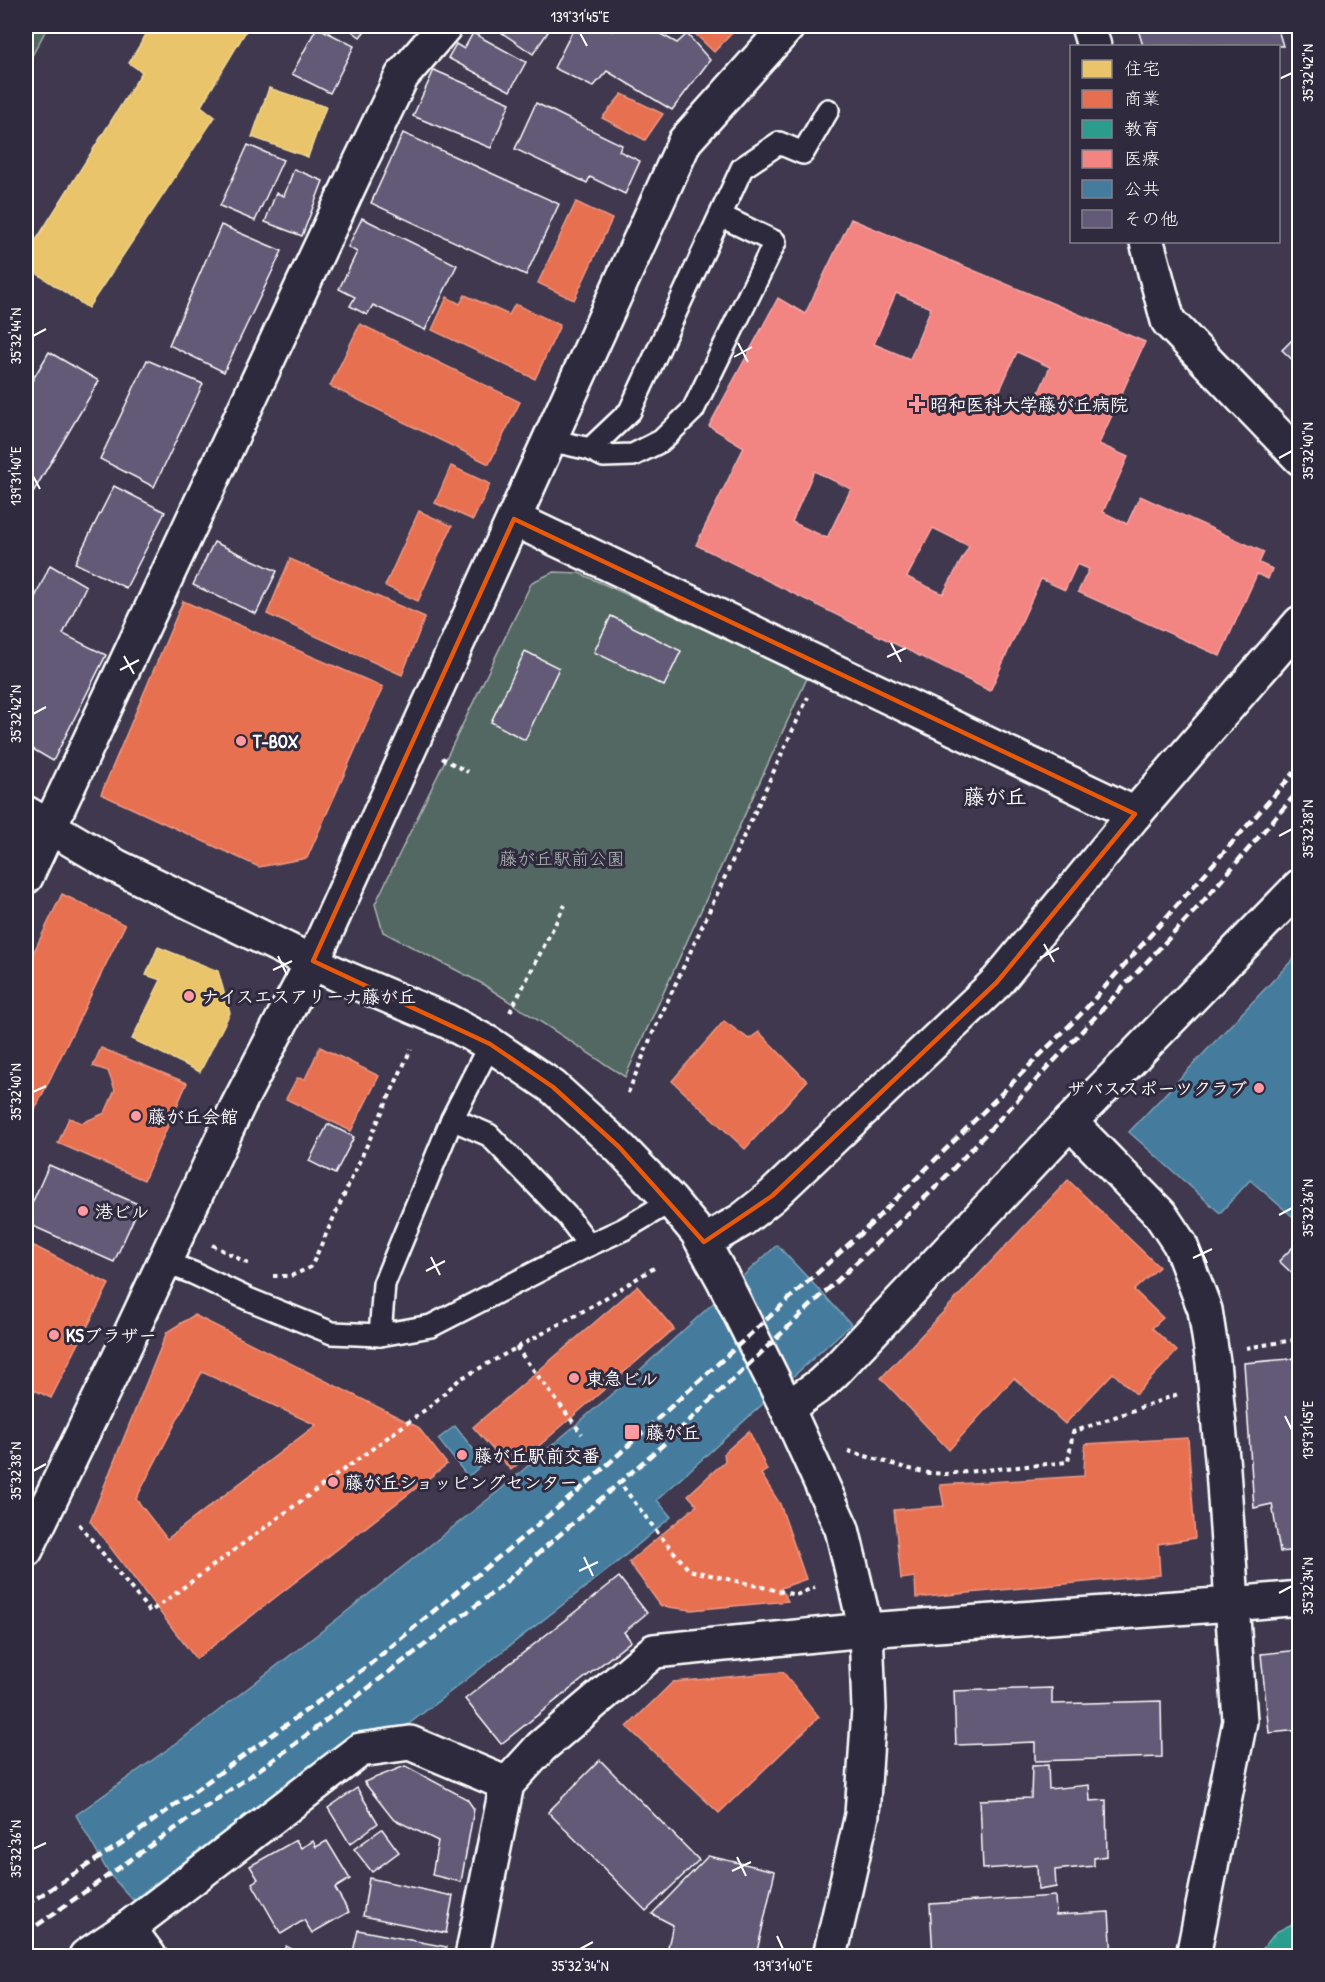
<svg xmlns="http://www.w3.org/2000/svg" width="1325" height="1982" viewBox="0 0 1325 1982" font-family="'Patrick Hand','Klee One',sans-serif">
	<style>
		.green { fill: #536862; stroke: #a9b4b0; stroke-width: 1.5 }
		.homes { fill: #e9c46a; stroke: #f0d697; stroke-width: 1.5 }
		.shops { fill: #e76f51; stroke: #ee9a85; stroke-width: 1.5; fill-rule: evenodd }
		.schools { fill: #2a9d8f; stroke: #6abab1; stroke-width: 1.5 }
		.health { fill: #f28482; stroke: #f6a9a8; stroke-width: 1.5; fill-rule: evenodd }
		.public { fill: #457b9d; stroke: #7da3ba; stroke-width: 1.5 }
		.building { fill: #635a77; stroke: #fff; stroke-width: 1.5 }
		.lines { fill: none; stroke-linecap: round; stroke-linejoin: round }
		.service-casing { stroke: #fff; stroke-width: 26 }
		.minor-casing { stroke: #fff; stroke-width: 38 }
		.tertiary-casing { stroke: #fff; stroke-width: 38 }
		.path { stroke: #fff; stroke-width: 4; stroke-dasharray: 4.5 4.5; stroke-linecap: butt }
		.service { stroke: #2f2a3d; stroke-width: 21 }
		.minor { stroke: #2f2a3d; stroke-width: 33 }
		.tertiary { stroke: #2f2a3d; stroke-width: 33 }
		.rail { stroke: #fff; stroke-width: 4.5; stroke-dasharray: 9 4.5; stroke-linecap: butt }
		.marked { fill: none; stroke: #e8590c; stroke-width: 4.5; stroke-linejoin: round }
		.ticks { fill: none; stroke: #fff; stroke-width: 2 }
		.poi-dot { fill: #ff9aa2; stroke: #2f2a3d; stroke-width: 2 }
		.labels { text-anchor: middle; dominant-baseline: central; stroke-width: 6; stroke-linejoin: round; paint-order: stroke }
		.poi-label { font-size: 18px; font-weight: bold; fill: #fff; stroke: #2f2a3d; text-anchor: start }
		.park-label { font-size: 18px; fill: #b2bbb8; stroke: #2f2a3d }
		.quarter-label { font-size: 21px; font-weight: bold; fill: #fff; stroke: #2f2a3d }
		.neatline { fill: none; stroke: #fff; stroke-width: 2 }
		.ticks-label { font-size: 15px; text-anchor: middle; fill: #fff }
	</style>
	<rect width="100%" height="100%" fill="#3f384e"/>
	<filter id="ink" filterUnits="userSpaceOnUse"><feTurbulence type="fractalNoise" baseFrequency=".0167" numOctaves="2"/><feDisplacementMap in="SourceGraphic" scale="12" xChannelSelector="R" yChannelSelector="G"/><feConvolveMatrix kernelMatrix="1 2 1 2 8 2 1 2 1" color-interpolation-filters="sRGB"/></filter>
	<g filter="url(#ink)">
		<g class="green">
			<path d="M26 26H48L26 67Z"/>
			<path d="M554 572 579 573 808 676 625 1077 481 983 383 932 375 904 532 582Z"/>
		</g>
		<g class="homes">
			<path d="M151 26H249L201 106 215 117 88 308 26 266V256L142 72 129 63Z"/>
			<path d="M269 88 326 107 308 157 252 137Z"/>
			<path d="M158 947 218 971 230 1013 200 1072 132 1039 161 980 146 975Z"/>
		</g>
		<g class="shops">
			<path d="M687 26H729L734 31 714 52Z"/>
			<path d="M622 94 663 114 645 140 602 118Z"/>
			<path d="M576 202 612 219 574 300 538 283Z"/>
			<path d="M465 295 509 315 515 304 560 325 535 379 432 330 447 297 460 304Z"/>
			<path d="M360 324 520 402 489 464 330 386Z"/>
			<path d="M451 466 490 484 473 520 435 503Z"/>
			<path d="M419 511 452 526 418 601 385 586Z"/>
			<path d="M290 559 425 617 402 675 267 614Z"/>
			<path d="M183 601 383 687 307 858 259 867 101 794Z"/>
			<path d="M62 894 125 925 26 1128V968Z"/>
			<path d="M724 1021 749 1039 759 1032 807 1081 745 1149 672 1081Z"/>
			<path d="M320 1047 379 1076 351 1131 286 1099 297 1078 305 1079Z"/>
			<path d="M101 1048 187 1083 144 1180 58 1143 69 1118 82 1123 105 1113 115 1090 108 1071 93 1066Z"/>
			<path d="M1068 1180 1159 1267 1134 1290 1163 1318 1152 1328 1177 1351 1136 1394 1113 1373 1065 1424 1014 1378 949 1450 881 1378Z"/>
			<path d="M26 1242 109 1284 51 1398 26 1386Z"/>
			<path d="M637 1286 674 1329 511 1470 473 1427Z"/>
			<path d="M194 1315 418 1427 447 1464 196 1659 90 1521 167 1332ZM202 1372 316 1425 167 1539 136 1499Z"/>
			<path d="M749 1431 767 1470 761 1474 780 1504 806 1579 781 1588 788 1601 691 1610 661 1606 629 1562 697 1505 688 1495 725 1461 724 1453Z"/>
			<path d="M1188 1438 1195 1538 1158 1544 1160 1575 916 1598 915 1577 901 1579 894 1510 944 1506 940 1485 1084 1476 1085 1444Z"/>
			<path d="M783 1672 819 1717 719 1813 627 1727 673 1682Z"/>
		</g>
		<path class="schools" d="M1300 1920V1956H1257L1276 1932Z"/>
		<path class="health" d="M851 219 1145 342 1099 444 1128 457 1103 512 1127 524 1140 496 1264 552 1259 563 1272 569 1268 579 1257 574 1220 656 1078 592 1089 569 1077 564 1065 590 1041 579 990 691 696 545 744 447 709 426 778 298 805 314ZM896 293 931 308 910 359 874 344ZM1017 352 1050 367 1030 413 996 399ZM814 471 851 489 827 538 792 522ZM933 528 969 546 943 594 907 577Z"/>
		<g class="public">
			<path d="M1300 952V1208L1292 1216 1250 1180 1220 1213 1129 1132Z"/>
			<path d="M777 1245 851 1324 657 1500 671 1517 614 1565 401 1730 349 1739 133 1900 109 1874 76 1815 182 1739 336 1620 501 1489 641 1369Z"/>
			<path d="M455 1426 484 1463 468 1477 438 1439Z"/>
		</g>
		<g class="building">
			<path d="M345 26H369L360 37Z"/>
			<path d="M492 26H539L548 32 533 54Z"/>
			<path d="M575 26H601L613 31 615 26H646L677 43 687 34 710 60 672 110 607 71 593 87 554 68Z"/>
			<path d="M1137 26H1277L1283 46H1143Z"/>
			<path d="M317 27 354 46 330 93 292 74Z"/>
			<path d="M473 33 526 62 510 91 448 58 456 44 464 49Z"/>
			<path d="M434 70 510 103 491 148 413 116Z"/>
			<path d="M536 103 622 145 619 151 640 161 625 194 590 177 587 183 515 149Z"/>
			<path d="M403 133 559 204 526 275 371 203Z"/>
			<path d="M248 145 283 160 255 221 220 206Z"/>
			<path d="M294 169 323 181 302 236 265 222 276 193 284 196Z"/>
			<path d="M362 218 457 265 425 330 373 305 367 315 350 306 355 297 339 289 357 252 348 247Z"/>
			<path d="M221 225 282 251 224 372 169 345Z"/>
			<path d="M1300 332V367L1282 350Z"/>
			<path d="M49 352 99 381 26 504V391Z"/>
			<path d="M147 360 203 384 154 487 100 459Z"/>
			<path d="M114 486 165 512 126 588 75 563Z"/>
			<path d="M214 542 277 571 256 614 193 585Z"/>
			<path d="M50 565 86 586 63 634 106 655 53 761 26 745V617Z"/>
			<path d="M611 616 681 651 664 686 594 652Z"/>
			<path d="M525 651 559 668 525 740 491 722Z"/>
			<path d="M328 1124 354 1137 335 1174 309 1161Z"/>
			<path d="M49 1165 140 1205 114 1262 26 1223V1217Z"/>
			<path d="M1300 1240V1281L1279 1261Z"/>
			<path d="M1300 1358V1550L1280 1552 1272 1504 1254 1508 1244 1363Z"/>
			<path d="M619 1577 647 1613 624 1632 631 1641 501 1744 465 1699Z"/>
			<path d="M1300 1650V1730L1269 1733 1261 1654Z"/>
			<path d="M1052 1688V1704L1161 1701 1162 1757 1035 1761V1742L956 1745 954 1691Z"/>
			<path d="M600 1760 699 1860 646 1911 548 1812Z"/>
			<path d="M1048 1765 1049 1789 1089 1785 1090 1801 1106 1800 1107 1856 1094 1858V1866L1055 1870 1056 1887 1038 1890 1037 1865 983 1869 980 1800 1031 1798 1032 1766Z"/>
			<path d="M405 1766 467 1799 474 1809 461 1882 432 1875 438 1841 393 1819 364 1782Z"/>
			<path d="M357 1788 378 1823 350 1844 328 1808Z"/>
			<path d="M382 1829 399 1852 372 1872 354 1849Z"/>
			<path d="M296 1840 301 1848 313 1841 316 1847 327 1841 350 1879 335 1888 349 1912 312 1933 304 1920 281 1934 252 1883 258 1879 250 1866Z"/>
			<path d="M708 1856 775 1871 756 1956H666L673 1925 652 1914Z"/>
			<path d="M369 1878 453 1896 446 1933 363 1916Z"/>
			<path d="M1055 1896 1056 1915 1109 1912 1112 1956H1032V1953L977 1956H933L930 1904Z"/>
			<path d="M358 1930 447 1947 444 1956H352Z"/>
			<path d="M286 1946 303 1956H280Z"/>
		</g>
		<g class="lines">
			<defs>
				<g id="service">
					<path d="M549 440 590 449 630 411 742 168 779 143 803 153 828 110"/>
					<path d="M590 449 604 456 633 455 661 441 693 410 775 242 721 216"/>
					<path d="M452 1119 489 1135 568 1217 589 1245"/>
					<path d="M164 1262 193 1273 248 1299 332 1333 380 1335 431 1326 589 1245 624 1229 671 1201"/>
					<path d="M380 1335 384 1284 452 1119 490 1044"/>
				</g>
				<g id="minor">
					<path d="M1088 26 1094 46"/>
					<path d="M1147 242 1168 321 1300 458"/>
					<path d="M514 519 1135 814"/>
					<path d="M26 877 356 171 402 76 445 26"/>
					<path d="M1070 1122 1160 1214 1180 1244 1205 1310 1213 1362 1223 1469 1240 1721 1193 1956"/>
					<path d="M704 1242 742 1220 772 1196 997 982 1135 814 1300 623"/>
					<path d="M787 1408 820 1385 833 1373 1070 1122 1300 886"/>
					<path d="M128 1928 149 1956"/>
					<path d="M86 1956 128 1928 360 1750 410 1743 507 1784"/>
				</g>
				<g id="tertiary">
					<path d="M26 813 116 866 343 977 447 1021 490 1044 553 1087 619 1147 671 1201 697 1232 723 1279 787 1408 842 1529 866 1630 869 1709 862 1815 830 1956"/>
					<path d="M26 1550 122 1352 238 1105 313 961 685 141 788 26"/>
					<path d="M472 1956 507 1784 541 1747 654 1651 866 1630 1232 1604 1300 1598"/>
				</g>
			</defs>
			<use href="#service" class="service-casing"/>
			<use href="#minor" class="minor-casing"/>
			<use href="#tertiary" class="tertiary-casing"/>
			<g class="path">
				<path d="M442 758 468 772"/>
				<path d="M510 1012 565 905"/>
				<path d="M628 1093 651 1037 808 697"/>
				<path d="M212 1245 251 1265"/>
				<path d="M273 1276H291L311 1267 411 1049"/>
				<path d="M516 1347 582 1434"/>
				<path d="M1246 1348 1300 1339"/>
				<path d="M848 1451 910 1469 929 1473 946 1474 1068 1462 1073 1432 1181 1393"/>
				<path d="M623 1487 658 1533 689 1570 796 1595 815 1587"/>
				<path d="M79 1524 150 1612 429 1407 460 1379 594 1305 654 1268"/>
			</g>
			<use href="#service" class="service"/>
			<use href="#minor" class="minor"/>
			<use href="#tertiary" class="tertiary"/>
			<g class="rail">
				<path d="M26 1905 128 1839 369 1665 584 1486 871 1224 1080 1015 1300 766"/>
				<path d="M26 1933 287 1750 495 1591 673 1436 935 1188 1200 905 1300 789"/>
			</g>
		</g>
	</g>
	<path class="marked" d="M514 519 1135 814 997 982 772 1196 704 1242 619 1147 553 1087 490 1044 313 961Z"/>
	<path class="ticks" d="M580 33 587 46M1279 79 1292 73M33 336 46 329M738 343 748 362M734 357 752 347M1279 458 1292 451M33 476 40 489M891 643 901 662M124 656 134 674M887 657 906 648M120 670 139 660M33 714 46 707M1279 836 1292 829M1044 944 1054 962M278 956 287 975M1040 958 1059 948M273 970 292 961M33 1092 46 1086M1279 1215 1292 1208M1198 1244 1207 1263M431 1257 440 1275M1193 1258 1212 1249M426 1271 445 1261M1285 1416 1292 1430M33 1471 46 1464M584 1557 593 1576M579 1571 598 1562M1279 1593 1292 1586M33 1849 46 1843M737 1857 746 1876M732 1871 751 1862M777 1936 783 1949M580 1949 593 1942"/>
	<g class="poi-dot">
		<path d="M914 395h6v6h6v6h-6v6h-6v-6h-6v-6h6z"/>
		<circle cx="241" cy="741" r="6"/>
		<circle cx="189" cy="996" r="6"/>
		<circle cx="1259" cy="1088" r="6"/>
		<circle cx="136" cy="1116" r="6"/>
		<circle cx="83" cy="1211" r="6"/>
		<circle cx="54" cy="1335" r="6"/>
		<circle cx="574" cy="1378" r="6"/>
		<rect x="624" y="1424" width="16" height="16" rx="3"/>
		<circle cx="462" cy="1455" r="6"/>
		<circle cx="333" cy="1482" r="6"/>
	</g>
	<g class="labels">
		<g class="poi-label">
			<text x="930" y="404">昭和医科大学藤が丘病院</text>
			<text x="253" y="741">T-BOX</text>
			<text x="201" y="996">ナイスエスアリーナ藤が丘</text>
			<text x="1247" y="1088" text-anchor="end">ザバススポーツクラブ</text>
			<text x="148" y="1116">藤が丘会館</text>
			<text x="95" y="1211">港ビル</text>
			<text x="66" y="1335">KSブラザー</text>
			<text x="586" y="1378">東急ビル</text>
			<text x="646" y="1432">藤が丘</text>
			<text x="474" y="1455">藤が丘駅前交番</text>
			<text x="345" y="1482">藤が丘ショッピングセンター</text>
		</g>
		<g class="park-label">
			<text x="562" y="858">藤が丘駅前公園</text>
		</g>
		<g class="quarter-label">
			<text x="995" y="796">藤が丘</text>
		</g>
	</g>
	<rect width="1325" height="1982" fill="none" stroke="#2f2a3d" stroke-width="66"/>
	<rect x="1070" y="45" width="210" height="198" fill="#2f2a3d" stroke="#827f8b" stroke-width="1.5"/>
	<rect x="1082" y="60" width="30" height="18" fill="#e9c46a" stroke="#827f8b" stroke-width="1.5"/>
	<text x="1124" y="75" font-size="18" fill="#ffffff">住宅</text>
	<rect x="1082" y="90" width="30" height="18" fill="#e76f51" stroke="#827f8b" stroke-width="1.5"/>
	<text x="1124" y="105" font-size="18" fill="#ffffff">商業</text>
	<rect x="1082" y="120" width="30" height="18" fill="#2a9d8f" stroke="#827f8b" stroke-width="1.5"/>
	<text x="1124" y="135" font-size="18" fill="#ffffff">教育</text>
	<rect x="1082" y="150" width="30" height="18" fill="#f28482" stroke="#827f8b" stroke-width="1.5"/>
	<text x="1124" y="165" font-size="18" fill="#ffffff">医療</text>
	<rect x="1082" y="180" width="30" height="18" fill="#457b9d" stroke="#827f8b" stroke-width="1.5"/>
	<text x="1124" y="195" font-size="18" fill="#ffffff">公共</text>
	<rect x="1082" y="210" width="30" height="18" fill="#635a77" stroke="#827f8b" stroke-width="1.5"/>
	<text x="1124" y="225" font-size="18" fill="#ffffff">その他</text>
	<rect x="33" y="33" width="1259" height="1916" class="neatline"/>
	<g class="ticks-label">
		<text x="580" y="22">139°31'45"E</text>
		<text transform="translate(1308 73) rotate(-90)" y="5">35°32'42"N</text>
		<text transform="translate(16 336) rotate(-90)" y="5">35°32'44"N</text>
		<text transform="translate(1308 451) rotate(-90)" y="5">35°32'40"N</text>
		<text transform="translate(16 476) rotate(-90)" y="5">139°31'40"E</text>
		<text transform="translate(16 714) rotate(-90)" y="5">35°32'42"N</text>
		<text transform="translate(1308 829) rotate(-90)" y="5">35°32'38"N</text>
		<text transform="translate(16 1092) rotate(-90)" y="5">35°32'40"N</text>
		<text transform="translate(1308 1208) rotate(-90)" y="5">35°32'36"N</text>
		<text transform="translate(1308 1430) rotate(-90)" y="5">139°31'45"E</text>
		<text transform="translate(16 1471) rotate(-90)" y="5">35°32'38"N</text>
		<text transform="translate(1308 1586) rotate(-90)" y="5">35°32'34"N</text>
		<text transform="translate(16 1849) rotate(-90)" y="5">35°32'36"N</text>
		<text x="580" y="1971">35°32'34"N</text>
		<text x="783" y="1971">139°31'40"E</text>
	</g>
</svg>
